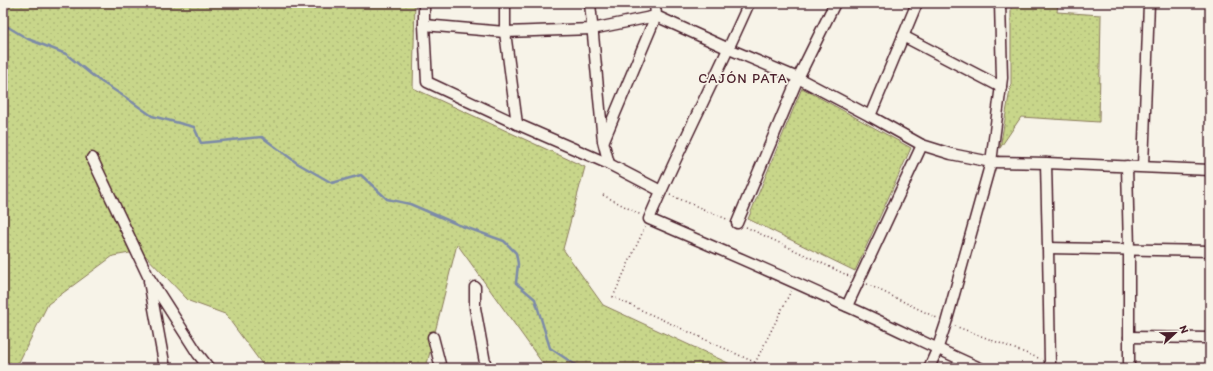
<svg xmlns="http://www.w3.org/2000/svg" width="1213" height="371" viewBox="0 0 1213 371" font-family="Itim,sans-serif">
	<style>
		.grass { fill: url(#grass-dots); stroke: #897a5a }
		.lines { fill: none; stroke-linecap: round; stroke-linejoin: round }
		.stream { stroke: #7c8aa8; stroke-width: 2.5 }
		.minor-casing { stroke: #4a1f2b; stroke-width: 13 }
		.path { stroke: #4a1f2b; stroke-width: 1.5; stroke-dasharray: 1 3; stroke-linecap: butt }
		.minor { stroke: #f7f3e8; stroke-width: 10 }
		.labels { text-anchor: middle; dominant-baseline: central; stroke-width: 3.5; stroke-linejoin: round; paint-order: stroke }
		.neighbourhood-label { font-size: 14px; letter-spacing: 1px; fill: #4a1f2b; stroke: #f7f3e8 }
	</style>
	<defs>
		<pattern id="grass-dots" width="8" height="8" patternUnits="userSpaceOnUse"><rect width="8" height="8" fill="#c8d68a"/><path d="M2 2h.1M6 6h.1" fill="none" stroke="#adb777" stroke-width="1.8" stroke-linecap="round"/></pattern>
	</defs>
	<rect width="100%" height="100%" fill="#f7f3e8"/>
	<filter id="ink" filterUnits="userSpaceOnUse"><feTurbulence type="fractalNoise" baseFrequency=".025" numOctaves="2"/><feDisplacementMap in="SourceGraphic" scale="8" xChannelSelector="R" yChannelSelector="G"/><feConvolveMatrix kernelMatrix="1 2 1 2 8 2 1 2 1" color-interpolation-filters="sRGB"/></filter>
	<g filter="url(#ink)">
		<g class="grass">
			<path d="M3 3H415L413 88 585 167 563 249 603 305 739 368H546L457 244 426 368H265L225 314 189 301 141 251 113 256 48 304 16 368H3Z"/>
			<path d="M1011 3H1058L1057 12 1101 15 1099 122 1021 117 1000 148 1011 84Z"/>
			<path d="M802 88 911 148 855 271 748 219Z"/>
		</g>
		<g class="lines">
			<path class="stream" d="M3 24 28 39 66 54 97 79 125 97 152 116 194 127 201 143 262 137 297 163 332 183 361 175 387 199 410 204 459 225 504 241 516 253 518 264 516 283 535 299 550 348 577 366 578 368"/>
			<defs>
				<g id="minor">
					<path d="M424 3V25L427 82 517 124 609 164 661 191"/>
					<path d="M505 3V32L517 124"/>
					<path d="M590 3 603 141 609 164"/>
					<path d="M655 3 656 16 729 49 798 78 870 116 922 145 951 154 991 162 1046 163 1210 170"/>
					<path d="M749 3C717 76 680 146 649 219 714 247 780 275 844 305 890 325 934 348 980 368"/>
					<path d="M424 25 505 32 592 29 656 16"/>
					<path d="M903 36 1001 87"/>
					<path d="M870 116 917 3"/>
					<path d="M604 140 656 16"/>
					<path d="M92 158 148 276 198 354 209 368"/>
					<path d="M1046 163 1048 248 1050 363"/>
					<path d="M1127 166 1129 250V368"/>
					<path d="M1143 166 1149 3"/>
					<path d="M737 223 798 78 835 3"/>
					<path d="M1048 248 1210 251"/>
					<path d="M149 281 165 368"/>
					<path d="M475 287V308L486 368"/>
					<path d="M847 306 922 145"/>
					<path d="M433 337 441 368"/>
					<path d="M1129 337 1210 338"/>
					<path d="M929 368 937 350 946 323 991 162 1002 78 1000 3"/>
				</g>
			</defs>
			<use href="#minor" class="minor-casing"/>
			<g class="path">
				<path d="M603 195 641 215"/>
				<path d="M670 195 729 220"/>
				<path d="M645 227 613 297 767 368"/>
				<path d="M746 227 851 277"/>
				<path d="M867 284 937 318"/>
				<path d="M955 326 1041 359"/>
				<path d="M755 363 791 291"/>
			</g>
			<use href="#minor" class="minor"/>
		</g>
	</g>
	<g class="labels">
		<g class="neighbourhood-label">
			<text x="743" y="78">CAJÓN PATA</text>
		</g>
	</g>
	<rect width="1213" height="371" fill="none" stroke="#f7f3e8" stroke-width="16"/>
	<rect x="8" y="8" width="1197" height="355" fill="none" stroke="#4a1f2b" stroke-width="1.5" filter="url(#ink)"/>
	<g transform="translate(1175 333) rotate(68)" stroke="#f7f3e8" stroke-width="3" paint-order="stroke">
	<path d="M0-3L7 15L0 10L-7 15Z" fill="#4a1f2b"/>
	<text y="-6" font-size="11" font-weight="bold" text-anchor="middle" fill="#4a1f2b">N</text>
	</g>
</svg>
